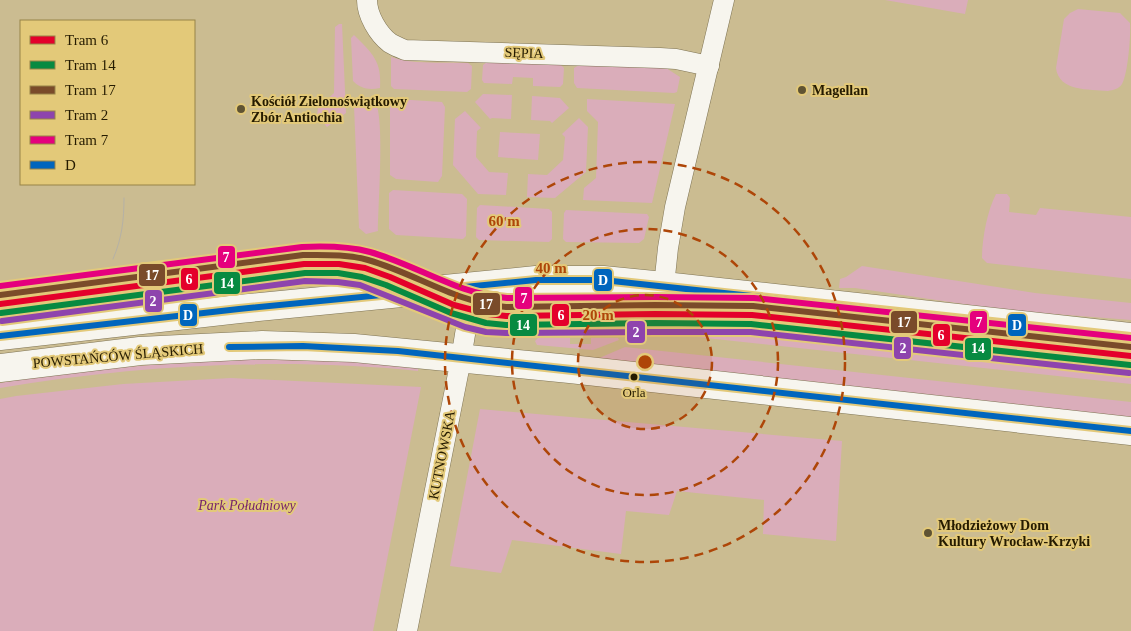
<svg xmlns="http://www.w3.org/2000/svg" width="1131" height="631" viewBox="0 0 1131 631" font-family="Georgia,serif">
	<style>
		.green { fill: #daadba }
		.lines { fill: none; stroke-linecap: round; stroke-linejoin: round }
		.street-casing { stroke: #7f7454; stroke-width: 21 }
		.primary-casing { stroke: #7f7454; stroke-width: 29 }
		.street { stroke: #f7f5ee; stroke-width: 20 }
		.primary { stroke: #f7f5ee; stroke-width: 28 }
		.tram { stroke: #b5b1a6; stroke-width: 1 }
		.bus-1-casing { stroke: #e3c979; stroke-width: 10 }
		.bus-1 { stroke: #0065bd; stroke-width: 6 }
		.tram-1-casing { stroke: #e3c979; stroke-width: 10 }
		.tram-2-casing { stroke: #e3c979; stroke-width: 10 }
		.tram-3-casing { stroke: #e3c979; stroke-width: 10 }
		.tram-4-casing { stroke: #e3c979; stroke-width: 10 }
		.tram-5-casing { stroke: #e3c979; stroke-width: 10 }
		.tram-1 { stroke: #e4002b; stroke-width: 6 }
		.tram-2 { stroke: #078a41; stroke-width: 6 }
		.tram-3 { stroke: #7a4b2a; stroke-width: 6 }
		.tram-4 { stroke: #8e44ad; stroke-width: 6 }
		.tram-5 { stroke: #e5007d; stroke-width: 6 }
		.ring { fill: none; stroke: #ae4608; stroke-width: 2.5; stroke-dasharray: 9 6 }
		.poi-dot { fill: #5f5333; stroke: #e3c979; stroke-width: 2 }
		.bus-dot { fill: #251b00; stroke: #e3c979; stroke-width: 2 }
		.labels { text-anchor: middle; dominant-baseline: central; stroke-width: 4; stroke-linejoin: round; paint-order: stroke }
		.bus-label { font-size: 13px; fill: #251b00; stroke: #e3c979 }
		.street-label { font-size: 14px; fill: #251b00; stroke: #e3c979 }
		.poi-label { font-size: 14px; font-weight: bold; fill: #251b00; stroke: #e3c979; text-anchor: start }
		.park-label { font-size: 14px; font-style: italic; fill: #76246d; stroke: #e3c979 }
		.centre { fill: #ae4608; stroke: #e3c979; stroke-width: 2.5 }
		.ring-label { font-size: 15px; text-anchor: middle; font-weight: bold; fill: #ae4608; stroke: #e3c979; stroke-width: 4; stroke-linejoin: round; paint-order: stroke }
		.line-badge { stroke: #e3c979; stroke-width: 2 }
		.badge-label { font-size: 14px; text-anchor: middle; font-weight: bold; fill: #fff }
	</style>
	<rect width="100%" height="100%" fill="#cbbc91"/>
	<g class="green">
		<path d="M885 0H968L965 14Z"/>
		<path d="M1078 9 1120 13 1130 23C1131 34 1128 74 1122 84 1119 89 1113 90 1108 91 1089 89 1059 92 1056 68L1064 19 1070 13Z"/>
		<path d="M339 24H342L346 113 327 127 317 116 318 108 334 93 335 27Z"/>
		<path d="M354 35C372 53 382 61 380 88 369 90 361 89 353 81L351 38Z"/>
		<path d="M391 57C415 65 443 62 468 63L472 66 471 89 467 92 394 89 391 86Z"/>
		<path d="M487 62 561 65 564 68 563 84 560 87 533 86V78L513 77 512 84 484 83 482 80 483 65Z"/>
		<path d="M579 65 656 67 666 68 680 77 677 92 674 93 577 88 574 83V68Z"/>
		<path d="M483 94 512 95 511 119 492 118 490 119 475 102Z"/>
		<path d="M532 96 560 98 569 108 552 123 550 121 531 120Z"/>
		<path d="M396 99 442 102 445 107 442 176 438 182 396 179 390 175V102Z"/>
		<path d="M587 99 675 104 652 203 583 200 584 188 596 178 598 122 587 111Z"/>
		<path d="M368 101 375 102C385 115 378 208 378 231L366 234 359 228 354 106 360 102Z"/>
		<path d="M465 111 481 128 477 131 476 157 489 172 508 173 506 195 478 194 453 165 455 119Z"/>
		<path d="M579 118 588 127 586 172 555 198 527 197 528 174 547 175 563 160 565 137 562 134Z"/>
		<path d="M500 132 540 134 538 160 498 157Z"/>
		<path d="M393 190 462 194 467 199 466 236 463 239 396 235 389 229V193Z"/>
		<path d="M996 194H1007L1010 198 1009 212 1036 215 1040 208 1131 217V279L987 263 982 258C982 240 987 211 996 194Z"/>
		<path d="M480 205 549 209 552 212V239L549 242 479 240 476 237 477 208Z"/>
		<path d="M566 210 647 214 649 217 644 239 639 243 566 242 563 239 564 213Z"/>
		<path d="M862 266 1035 293 1131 303V320L1004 310 855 288H839L840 279 846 277Z"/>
		<path d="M669 328 750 332 844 341 909 345 1131 372V384L669 334Z"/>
		<path d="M538 338H570V344H591V338H618L619 340 593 350 537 345 535 341Z"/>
		<path d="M625 347 1131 402V417L597 359Z"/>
		<path d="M238 360C299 360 358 360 418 367V371C281 357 135 365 0 388V383C79 369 158 364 238 360Z"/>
		<path d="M231 378 421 387 373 631H0V399L16 396 123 384Z"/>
		<path d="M480 409 842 441 836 541 763 534 764 500 677 491 669 515 626 511 621 554 512 540 501 573 450 566Z"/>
	</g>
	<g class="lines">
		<defs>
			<g id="street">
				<path d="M367 0C367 15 378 34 390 43 395 46 400 48 405 50L660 58 676 59 709 66"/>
				<path d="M664 286 668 248 675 207 724 0"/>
				<path d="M407 631 461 359 468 316 476 299 489 285"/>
			</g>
			<g id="primary">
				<path d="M0 336 239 309 536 280H603L664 286 1131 337"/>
				<path d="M0 368 140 351 262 345 354 348 570 369 1131 431"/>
			</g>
		</defs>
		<use href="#street" class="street-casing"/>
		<use href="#primary" class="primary-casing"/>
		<use href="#street" class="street"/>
		<use href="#primary" class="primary"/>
		<path class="tram" d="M113 259C122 238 124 220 124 198"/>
		<defs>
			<g id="bus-1">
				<path d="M0 336 239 309 536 280H603L1131 337"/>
				<path d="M229 347 303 346 398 351 1131 431"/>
			</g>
		</defs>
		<use href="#bus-1" class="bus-1-casing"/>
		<use href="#bus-1" class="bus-1"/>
		<defs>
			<path id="tram-1" d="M0 304 304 264H339L365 268 390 277 454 305 488 314 506 316 655 314 752 315 1131 356"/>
			<path id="tram-2" d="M1 313 305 273H338L362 277 386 285 451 313 486 323 506 325 655 323 751 324 1130 365"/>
			<path id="tram-3" d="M0 295 303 255C324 255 347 254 368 260 417 274 454 302 506 307L655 305 753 306 1131 347"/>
			<path id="tram-4" d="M2 321 305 281 338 282 360 285 465 327 486 332 506 333 655 332H751L1129 373"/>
			<path id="tram-5" d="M0 286 302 247C324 246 348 246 370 252 417 265 457 294 507 298L655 297 754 298 1131 338"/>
		</defs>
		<use href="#tram-1" class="tram-1-casing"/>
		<use href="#tram-2" class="tram-2-casing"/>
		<use href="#tram-3" class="tram-3-casing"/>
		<use href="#tram-4" class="tram-4-casing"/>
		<use href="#tram-5" class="tram-5-casing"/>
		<use href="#tram-1" class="tram-1"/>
		<use href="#tram-2" class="tram-2"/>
		<use href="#tram-3" class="tram-3"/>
		<use href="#tram-4" class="tram-4"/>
		<use href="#tram-5" class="tram-5"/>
	</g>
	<circle cx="645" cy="362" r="67" fill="#ae4608" fill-opacity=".12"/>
	<g class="ring">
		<circle cx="645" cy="362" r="67"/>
		<circle cx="645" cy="362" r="133"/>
		<circle cx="645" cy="362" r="200"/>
	</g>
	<g class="poi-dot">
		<circle cx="802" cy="90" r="5"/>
		<circle cx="241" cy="109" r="5"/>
		<circle cx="928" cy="533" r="5"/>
	</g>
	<circle class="bus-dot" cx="634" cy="377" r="4.5"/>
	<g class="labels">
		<g class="bus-label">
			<text x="634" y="392">Orla</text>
		</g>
		<g class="street-label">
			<text transform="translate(524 53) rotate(2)">SĘPIA</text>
			<text transform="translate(118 356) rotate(-5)">POWSTAŃCÓW ŚLĄSKICH</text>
			<text transform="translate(442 455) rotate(-79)">KUTNOWSKA</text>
		</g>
		<g class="poi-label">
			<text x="812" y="90">Magellan</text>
			<text x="251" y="101">Kościół Zielonoświątkowy<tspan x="251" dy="16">Zbór Antiochia</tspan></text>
			<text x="938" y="525">Młodzieżowy Dom<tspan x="938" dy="16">Kultury Wrocław-Krzyki</tspan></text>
		</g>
		<g class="park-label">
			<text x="247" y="505">Park Południowy</text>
		</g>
	</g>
	<circle cx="645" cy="362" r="8" class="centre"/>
	<g class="ring-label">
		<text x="504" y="226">60 m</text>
		<text x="551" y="273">40 m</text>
		<text x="598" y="320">20 m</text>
	</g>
	<g class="line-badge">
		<rect x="217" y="245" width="19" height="24" rx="5" fill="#e5007d"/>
		<rect x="138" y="263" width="28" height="24" rx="5" fill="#7a4b2a"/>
		<rect x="180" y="267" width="19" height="24" rx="5" fill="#e4002b"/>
		<rect x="593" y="268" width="20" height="24" rx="5" fill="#0065bd"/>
		<rect x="213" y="271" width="28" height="24" rx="5" fill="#078a41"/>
		<rect x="514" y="286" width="19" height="24" rx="5" fill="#e5007d"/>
		<rect x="144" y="289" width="19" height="24" rx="5" fill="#8e44ad"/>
		<rect x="472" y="292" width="29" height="24" rx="5" fill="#7a4b2a"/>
		<rect x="179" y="303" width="19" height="24" rx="5" fill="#0065bd"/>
		<rect x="551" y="303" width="19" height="24" rx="5" fill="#e4002b"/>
		<rect x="969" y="310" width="19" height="24" rx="5" fill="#e5007d"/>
		<rect x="890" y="310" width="28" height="24" rx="5" fill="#7a4b2a"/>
		<rect x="1007" y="313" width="20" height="24" rx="5" fill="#0065bd"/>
		<rect x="509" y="313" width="29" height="24" rx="5" fill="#078a41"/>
		<rect x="626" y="320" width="20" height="24" rx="5" fill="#8e44ad"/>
		<rect x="932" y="323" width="19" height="24" rx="5" fill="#e4002b"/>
		<rect x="893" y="336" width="19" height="24" rx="5" fill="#8e44ad"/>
		<rect x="964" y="337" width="28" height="24" rx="5" fill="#078a41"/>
	</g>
	<g class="badge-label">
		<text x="226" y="262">7</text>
		<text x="152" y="280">17</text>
		<text x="189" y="284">6</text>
		<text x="603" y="285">D</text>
		<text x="227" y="288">14</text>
		<text x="524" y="303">7</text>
		<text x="153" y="306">2</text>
		<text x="486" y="309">17</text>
		<text x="188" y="320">D</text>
		<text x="561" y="320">6</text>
		<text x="979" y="327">7</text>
		<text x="904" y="327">17</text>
		<text x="1017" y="330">D</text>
		<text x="523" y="330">14</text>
		<text x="636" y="337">2</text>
		<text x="941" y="340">6</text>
		<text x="903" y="353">2</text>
		<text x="978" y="353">14</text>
	</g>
	<rect x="20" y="20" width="175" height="165" fill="#e3c979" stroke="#978349"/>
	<rect x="30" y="36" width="25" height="8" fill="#e4002b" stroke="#978349"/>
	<text x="65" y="45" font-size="15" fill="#251b00">Tram 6</text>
	<rect x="30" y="61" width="25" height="8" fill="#078a41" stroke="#978349"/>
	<text x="65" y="70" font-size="15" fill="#251b00">Tram 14</text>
	<rect x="30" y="86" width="25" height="8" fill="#7a4b2a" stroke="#978349"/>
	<text x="65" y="95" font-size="15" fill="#251b00">Tram 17</text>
	<rect x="30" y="111" width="25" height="8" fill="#8e44ad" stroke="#978349"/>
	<text x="65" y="120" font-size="15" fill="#251b00">Tram 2</text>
	<rect x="30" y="136" width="25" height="8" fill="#e5007d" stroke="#978349"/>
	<text x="65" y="145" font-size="15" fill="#251b00">Tram 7</text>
	<rect x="30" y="161" width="25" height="8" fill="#0065bd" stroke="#978349"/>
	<text x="65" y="170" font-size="15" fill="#251b00">D</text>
</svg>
